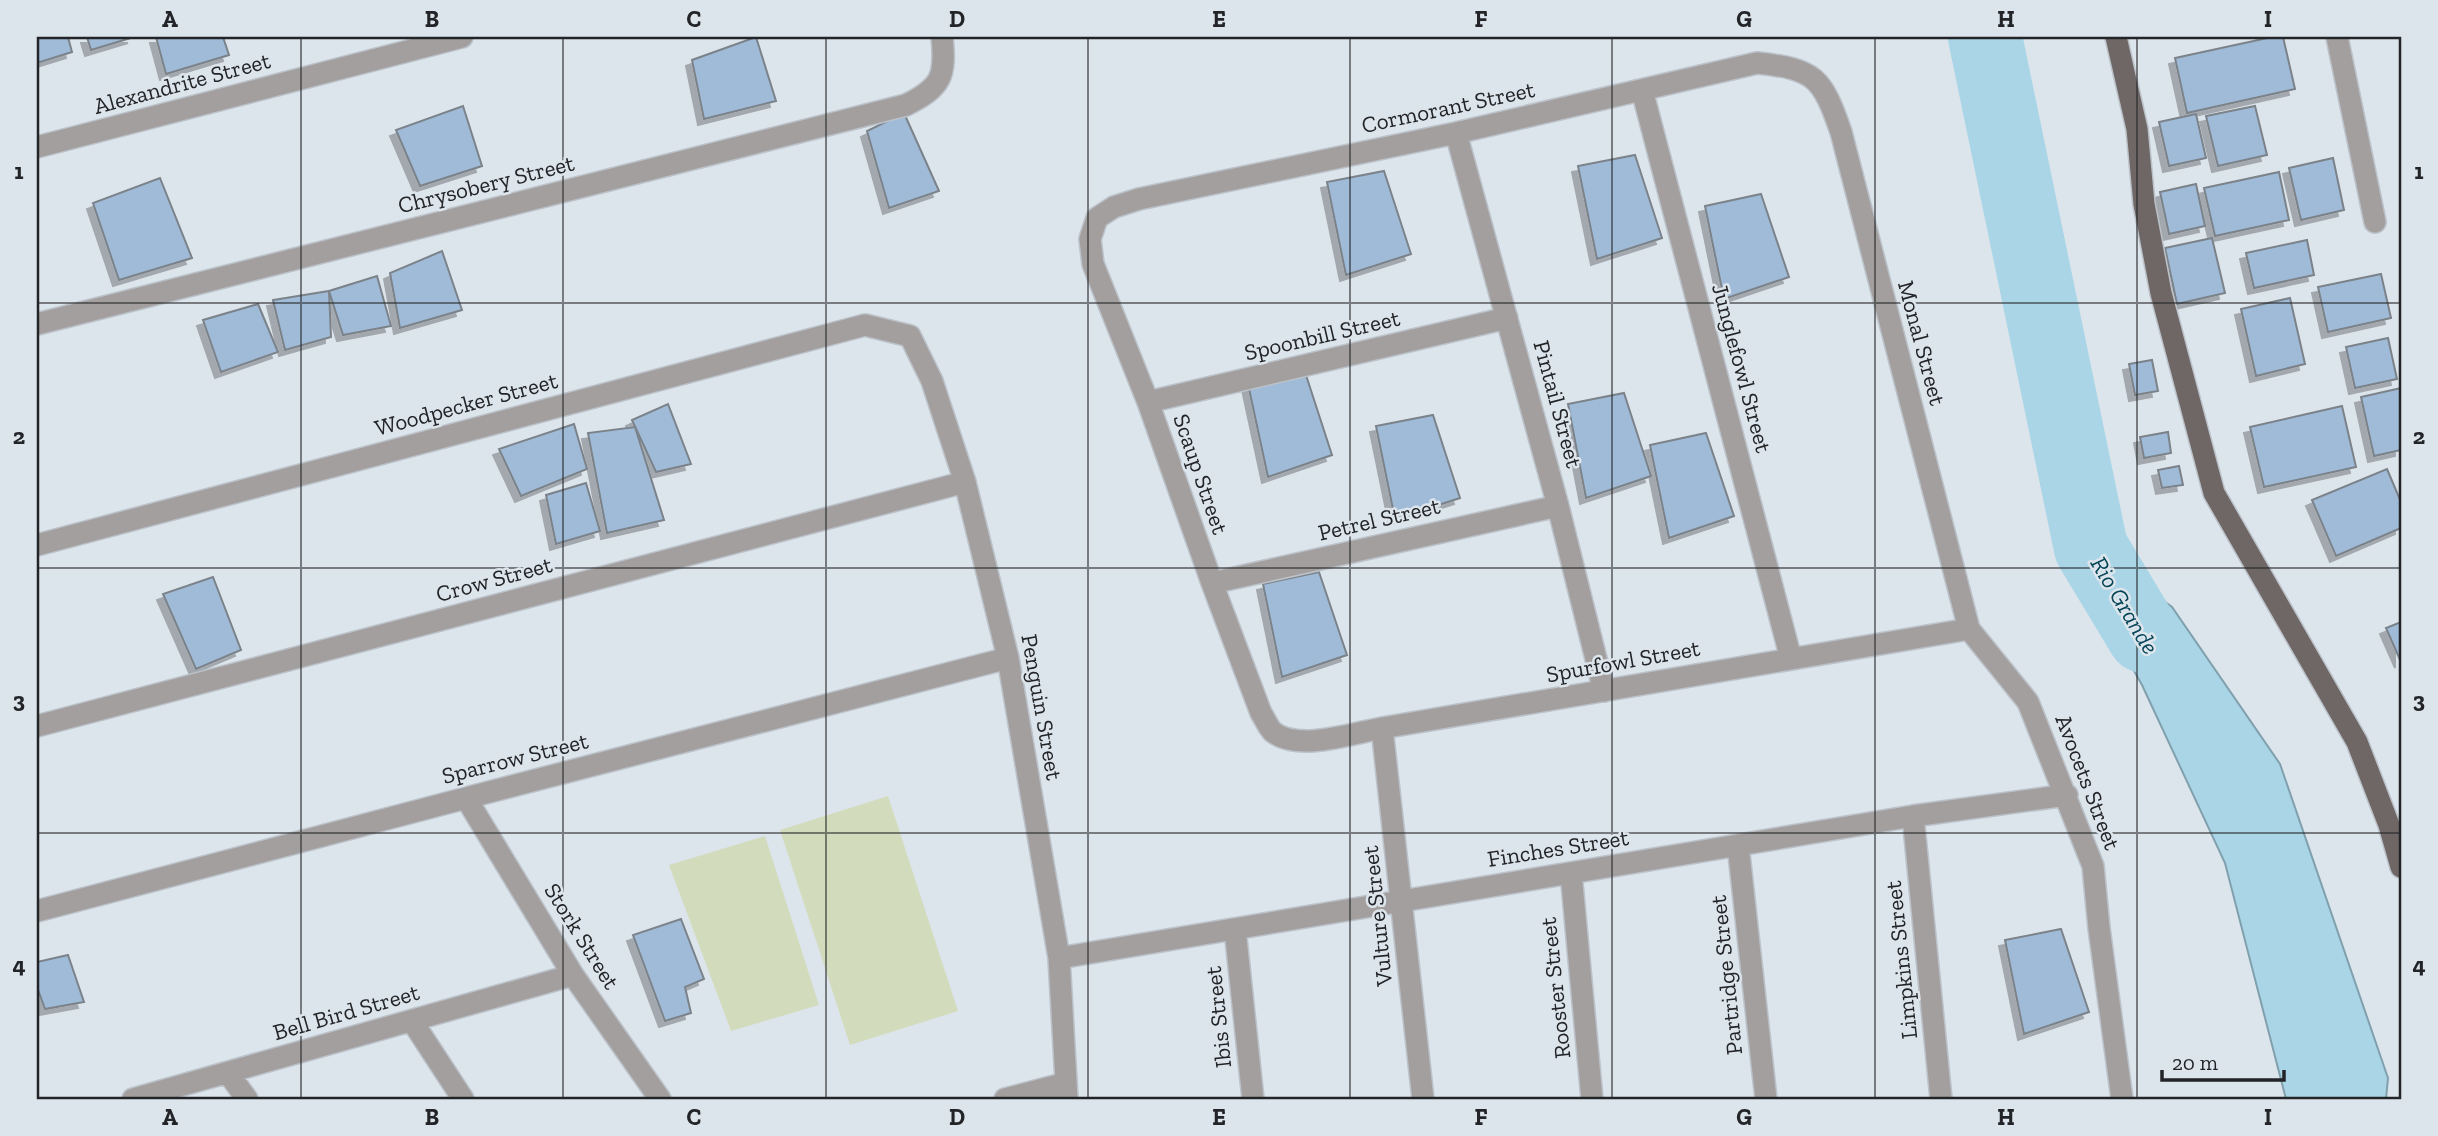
<svg xmlns="http://www.w3.org/2000/svg" width="2438" height="1136" font-family="'Zilla Slab',serif">
<defs>
<filter id="shadow"><feDropShadow dx="-6" dy="6" stdDeviation="0" flood-color="#0004"/></filter>
</defs>
<rect width="100%" height="100%" fill="#dde5ec"/>
<!-- green -->
<path fill="#d3dbbd" d="M888,796L958,1011L850,1045L780,830Z
M765,836L819,1005L731,1031L669,865Z"/>
<!-- water -->
<path fill="#a9d5e6" stroke="#80a0ad" stroke-width="2" d="M2091,548L2172,607L2280,764L2388,1078L2386,1099H2286L2225,863L2142,685L2107,623Z"/>
<g fill="none" stroke-linecap="round" stroke-linejoin="round">
<!-- river -->
<path stroke="#a9d5e6" stroke-width="74" d="M1985,37L2091,548L2144,636"/>
</g>
<!-- building -->
<path fill="#9fbbd8" stroke="#7b8289" stroke-width="2" filter="url(#shadow)" d="M37,37H68L72,52L37,63Z
M87,37H134L91,50Z
M156,37H223L229,55L166,74Z
M756,37L776,101L704,119L692,60Z
M2272,37H2283L2295,89L2187,113L2175,58Z
M463,106L482,166L420,186L396,130Z
M2255,106L2267,155L2218,166L2206,116Z
M904,113L939,191L889,208L867,131Z
M2196,114L2206,158L2169,166L2159,122Z
M1635,155L1662,238L1597,259L1578,166Z
M2333,158L2344,210L2301,220L2289,168Z
M1384,171L1411,254L1346,275L1327,182Z
M2279,172L2289,220L2215,236L2204,188Z
M160,178L192,258L119,280L93,203Z
M2196,184L2205,226L2169,234L2160,192Z
M1761,194L1789,277L1724,299L1705,206Z
M2212,238L2225,293L2177,304L2165,248Z
M2307,240L2314,275L2254,288L2246,253Z
M442,251L462,310L400,328L390,273Z
M2381,274L2391,318L2328,332L2318,287Z
M377,276L391,326L343,335L329,291Z
M329,291L331,337L285,350L273,300Z
M2290,298L2305,364L2256,376L2241,309Z
M258,304L278,352L221,372L203,320Z
M2388,338L2397,379L2355,388L2346,347Z
M2152,360L2158,391L2135,395L2129,364Z
M1305,372L1332,455L1268,477L1248,384Z
M2401,388V450L2374,456L2361,397Z
M1624,393L1651,476L1586,498L1568,404Z
M668,404L691,464L656,472L632,420Z
M2342,406L2356,467L2264,487L2250,427Z
M1433,415L1460,498L1395,519L1376,426Z
M574,424L587,469L521,496L499,449Z
M635,427L664,520L607,533L588,433Z
M2168,432L2171,453L2144,458L2140,437Z
M1706,433L1734,516L1669,538L1650,445Z
M2179,466L2183,485L2162,488L2158,470Z
M2387,469L2401,502V528L2336,556L2312,500Z
M586,483L600,531L556,544L546,495Z
M1319,572L1347,655L1282,677L1263,584Z
M213,577L241,650L196,669L163,594Z
M2401,622V662L2386,628Z
M681,919L704,979L685,987L691,1013L665,1021L633,935Z
M2061,929L2089,1012L2024,1034L2005,940Z
M68,955L84,1002L45,1009L37,987V962Z"/>
<g fill="none" stroke-linecap="round" stroke-linejoin="round">
<!-- minor casing -->
<g stroke="#bbc2c9" stroke-width="24">
<path id="minor" d="M2337,37L2375,222
M1642,90L1791,659
M1456,133L1558,506L1604,691
M37,147L462,37
M37,324L906,105C942,87 946,76 942,37
M1148,402L1507,318
M37,545L865,325L910,336L932,381L965,482L1008,658L1059,958L1067,1099
M1212,583L1558,506
M1969,629L1382,728C1353,733 1299,752 1273,732C1268,727 1265,719 1261,713L1212,583L1148,402L1093,264L1090,239L1097,218L1114,207L1139,199L1456,133L1757,63C1815,69 1822,77 1841,132L1969,629L2028,702L2093,866L2099,928L2122,1099
M37,726L965,482
M1382,728L1423,1099
M466,798L573,975L660,1099
M1913,816L1941,1099
M1738,845L1766,1099
M1571,873L1592,1099
M37,911L466,798L1008,658
M1235,929L1253,1099
M1059,958L1913,816L2067,795
M412,1021L463,1099
M228,1073L247,1099
M133,1099L573,975
M1005,1099L1066,1083"/>
</g>
<!-- major casing -->
<g stroke="#bbc2c9" stroke-width="24">
<path id="major" d="M2116,37L2137,129L2144,204L2161,293L2214,493L2357,742L2389,825L2401,867"/>
</g>
<!-- minor -->
<use href="#minor" stroke="#a49f9f" stroke-width="21"/>
<!-- major -->
<use href="#major" stroke="#6f6666" stroke-width="21"/>
</g>
<!-- grid -->
<path fill="none" stroke="#222427" stroke-width="2" stroke-opacity="0.55" d="M301,37V1099M563,37V1099M826,37V1099M1088,37V1099M1350,37V1099M1612,37V1099M1875,37V1099M2137,37V1099M37,303H2401M37,568H2401M37,833H2401"/>
<g text-anchor="middle" dominant-baseline="central" stroke-width="5" stroke-linejoin="round" paint-order="stroke">
<!-- street labels -->
<g font-size="23" fill="#222427" stroke="#dde5ec">
<text transform="translate(182 83) rotate(-15)">Alexandrite Street</text>
<text transform="translate(1448 107) rotate(-12)">Cormorant Street</text>
<text transform="translate(486 184) rotate(-14)">Chrysobery Street</text>
<text transform="translate(1322 335) rotate(-13)">Spoonbill Street</text>
<text transform="translate(1922 343) rotate(75)">Monal Street</text>
<text transform="translate(1742 368) rotate(75)">Junglefowl Street</text>
<text transform="translate(466 404) rotate(-15)">Woodpecker Street</text>
<text transform="translate(1558 404) rotate(75)">Pintail Street</text>
<text transform="translate(1201 474) rotate(71)">Scaup Street</text>
<text transform="translate(1379 519) rotate(-13)">Petrel Street</text>
<text transform="translate(494 579) rotate(-15)">Crow Street</text>
<text transform="translate(1623 661) rotate(-10)">Spurfowl Street</text>
<text transform="translate(1042 707) rotate(80)">Penguin Street</text>
<text transform="translate(515 758) rotate(-14)">Sparrow Street</text>
<text transform="translate(2088 782) rotate(69)">Avocets Street</text>
<text transform="translate(1558 848) rotate(-9)">Finches Street</text>
<text transform="translate(1377 916) rotate(-96)">Vulture Street</text>
<text transform="translate(582 936) rotate(58)">Stork Street</text>
<text transform="translate(1901 960) rotate(-96)">Limpkins Street</text>
<text transform="translate(1726 975) rotate(-96)">Partridge Street</text>
<text transform="translate(1555 988) rotate(-96)">Rooster Street</text>
<text transform="translate(346 1012) rotate(-16)">Bell Bird Street</text>
<text transform="translate(1218 1017) rotate(-96)">Ibis Street</text>
</g>
<!-- water labels -->
<g font-size="24" font-style="italic" fill="#054557" stroke="#dde5ec">
<text transform="translate(2125 605) rotate(59)">Rio Grande</text>
</g>
</g>
<!-- border -->
<rect width="2438" height="1136" fill="none" stroke="#dde5ec" stroke-width="77"/>
<!-- scale -->
<path d="M2162 1070v10h122v-10" fill="none" stroke="#222427" stroke-width="3.5"/>
<text x="2172" y="1070" font-size="21" fill="#222427" stroke="#dde5ec" stroke-width="5" paint-order="stroke">20 m</text>
<rect x="38" y="38" width="2362" height="1060" fill="none" stroke="#222427" stroke-width="2.5"/>
<g font-size="23" text-anchor="middle" font-weight="bold" fill="#222427">
<text x="170" y="27">A</text>
<text x="432" y="27">B</text>
<text x="694" y="27">C</text>
<text x="957" y="27">D</text>
<text x="1219" y="27">E</text>
<text x="1481" y="27">F</text>
<text x="1744" y="27">G</text>
<text x="2006" y="27">H</text>
<text x="2268" y="27">I</text>
<text x="19" y="179">1</text>
<text x="2419" y="179">1</text>
<text x="19" y="444">2</text>
<text x="2419" y="444">2</text>
<text x="19" y="708">3</text>
<text x="2419" y="708">3</text>
<text x="19" y="973">4</text>
<text x="2419" y="973">4</text>
<text x="170" y="1125">A</text>
<text x="432" y="1125">B</text>
<text x="694" y="1125">C</text>
<text x="957" y="1125">D</text>
<text x="1219" y="1125">E</text>
<text x="1481" y="1125">F</text>
<text x="1744" y="1125">G</text>
<text x="2006" y="1125">H</text>
<text x="2268" y="1125">I</text>
</g>
</svg>
